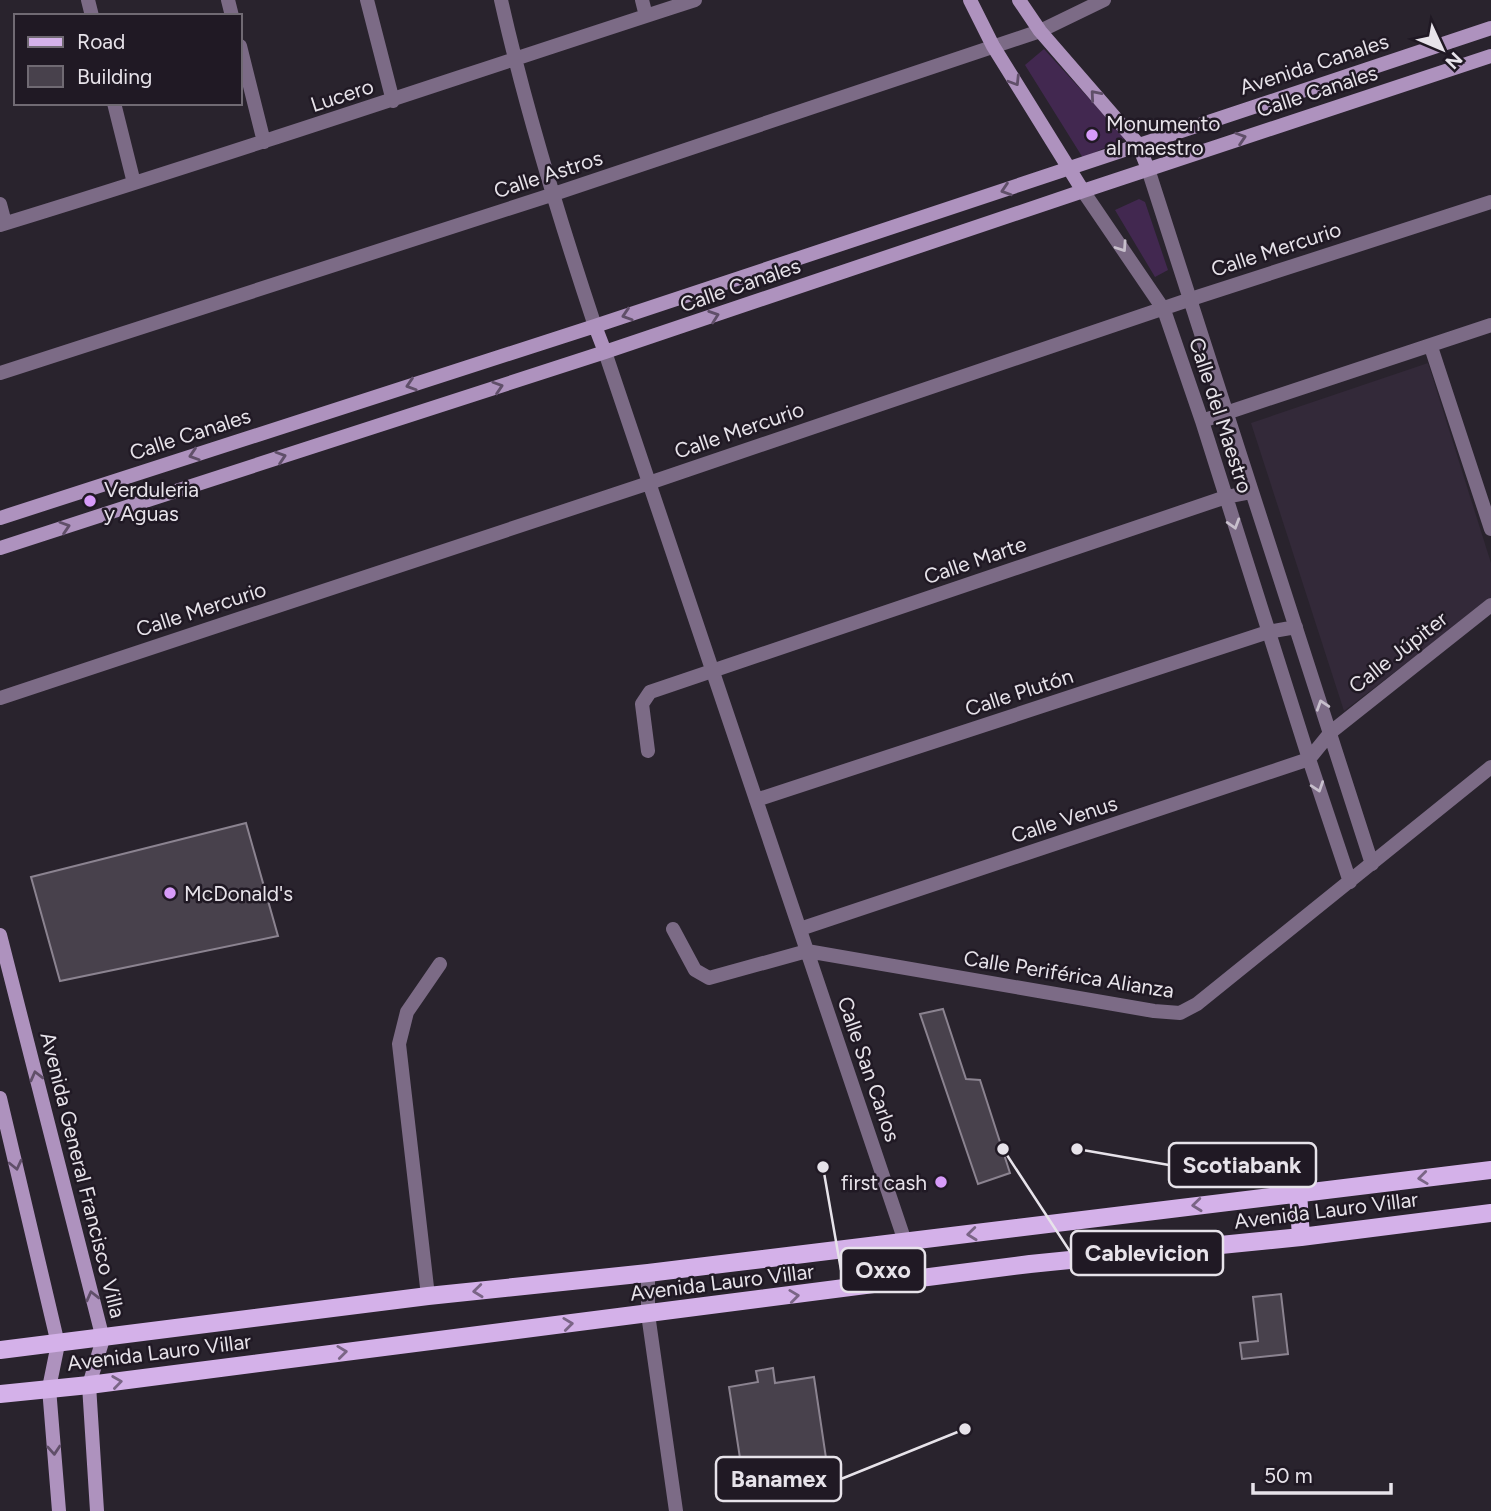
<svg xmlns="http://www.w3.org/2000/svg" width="1491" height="1511" font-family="Figtree,sans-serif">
<rect width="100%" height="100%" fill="#29232d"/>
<!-- built -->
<path fill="#332939" d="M1428,363L1491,563V598L1344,711L1251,423Z"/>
<!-- green -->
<path fill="#422850" d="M1044,49L1125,138L1083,158L1025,65Z
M1139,199L1145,202L1168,270L1155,277L1115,210Z"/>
<!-- building -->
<path fill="#48414c" stroke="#8b8390" stroke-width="2" d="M246,823L278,936L60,981L31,877Z
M943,1009L966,1079L980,1080L1010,1173L978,1184L920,1014Z
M1281,1294L1288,1354L1242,1359L1240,1343L1258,1341L1253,1297Z
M773,1368L775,1383L814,1377L826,1458L742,1471L729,1387L758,1382L756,1371Z"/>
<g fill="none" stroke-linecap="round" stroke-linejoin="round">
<!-- street -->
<path stroke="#7c6b86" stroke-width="14" d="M88,0L92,16
M228,0L232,16
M367,0L393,101
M501,0C526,111 559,218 595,326
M642,0L646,16
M240,46L264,142
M114,103L134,183
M1148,169L1372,864
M1083,191L1164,310L1202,421L1309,759L1350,882
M0,204L5,223
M0,225C233,154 463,75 695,0
M1431,347L1491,529
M605,352L918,1280
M0,373L551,195L1040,31L1104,0
M1202,421L1491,325
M0,698L649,483L1188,300L1491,202
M648,751L642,704L650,692L1226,497L1252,492
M756,800L1268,632L1296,627
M673,929L695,970L709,978L807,951L1154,1011L1180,1013L1197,1004L1491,767
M800,929L1309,759L1331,732L1491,605
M648,1273V1314L676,1511
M428,1296L399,1044L407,1012L440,964"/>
<!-- secondary -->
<path stroke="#ae92be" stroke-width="14" d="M970,0L993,46L1083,191
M1019,0L1040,31L1138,144L1148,169
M595,326L605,352
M0,518L595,326L1491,28
M0,548L605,352L1083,191L1491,56
M0,935L103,1339L89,1385L97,1511
M0,1098L58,1344L49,1388L59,1511"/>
<!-- primary -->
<path stroke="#d4b1e9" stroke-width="18" d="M1298,1192L1301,1237
M0,1350L428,1296L648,1273L1491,1170
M0,1394L89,1385L1030,1264L1301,1237L1491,1213"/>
</g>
<!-- one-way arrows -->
<defs><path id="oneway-chevron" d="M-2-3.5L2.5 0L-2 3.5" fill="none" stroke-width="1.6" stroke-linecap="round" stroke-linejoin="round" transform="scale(1.75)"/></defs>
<g stroke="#604f69">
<use href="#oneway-chevron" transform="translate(1015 81) rotate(58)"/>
<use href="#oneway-chevron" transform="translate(1095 95) rotate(-131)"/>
<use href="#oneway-chevron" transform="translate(1241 138) rotate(-18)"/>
<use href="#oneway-chevron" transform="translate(1006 190) rotate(162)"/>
<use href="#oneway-chevron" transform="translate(627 315) rotate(162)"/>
<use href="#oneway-chevron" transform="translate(714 316) rotate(-19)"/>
<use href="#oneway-chevron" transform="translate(411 385) rotate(162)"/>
<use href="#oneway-chevron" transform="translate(498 387) rotate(-18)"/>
<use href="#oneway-chevron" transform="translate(194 455) rotate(162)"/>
<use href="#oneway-chevron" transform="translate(281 457) rotate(-18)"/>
<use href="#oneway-chevron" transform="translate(65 527) rotate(-18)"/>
<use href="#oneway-chevron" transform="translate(36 1076) rotate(-104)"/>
<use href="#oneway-chevron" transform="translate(16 1165) rotate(77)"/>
<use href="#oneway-chevron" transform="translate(92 1296) rotate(-104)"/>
<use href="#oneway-chevron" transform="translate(54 1450) rotate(86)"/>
</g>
<g stroke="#c7bfcc">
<use href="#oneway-chevron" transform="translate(1122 247) rotate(56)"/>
<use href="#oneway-chevron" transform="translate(1234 524) rotate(73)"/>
<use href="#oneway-chevron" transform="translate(1322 705) rotate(-108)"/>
<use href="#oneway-chevron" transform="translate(1318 787) rotate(71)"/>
</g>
<g stroke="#7a6586">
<use href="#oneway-chevron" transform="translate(1423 1178) rotate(173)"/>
<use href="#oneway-chevron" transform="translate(1197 1205) rotate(174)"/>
<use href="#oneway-chevron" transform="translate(972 1234) rotate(174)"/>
<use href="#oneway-chevron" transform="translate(478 1291) rotate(174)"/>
<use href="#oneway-chevron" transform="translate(794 1296) rotate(-7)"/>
<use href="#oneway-chevron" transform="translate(568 1324) rotate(-7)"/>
<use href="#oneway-chevron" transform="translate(342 1352) rotate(-7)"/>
<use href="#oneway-chevron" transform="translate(117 1382) rotate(-8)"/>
</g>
<!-- markers -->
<g fill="#d79bf9" stroke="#201924" stroke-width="2.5">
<circle cx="1092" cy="135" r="7"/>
<circle cx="90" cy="501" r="7"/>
<circle cx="170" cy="893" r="7"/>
<circle cx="941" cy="1182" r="7"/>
</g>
<g text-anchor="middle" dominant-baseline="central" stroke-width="5" stroke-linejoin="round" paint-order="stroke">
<!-- street labels -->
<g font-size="21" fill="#e7e3ea" stroke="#201924">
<text transform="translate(1314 64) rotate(-18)">Avenida Canales</text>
<text transform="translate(1317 91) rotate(-18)">Calle Canales</text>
<text transform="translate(342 95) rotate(-18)">Lucero</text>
<text transform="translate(548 174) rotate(-18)">Calle Astros</text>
<text transform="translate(1276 249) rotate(-18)">Calle Mercurio</text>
<text transform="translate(740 285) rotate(-19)">Calle Canales</text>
<text transform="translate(1221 415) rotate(72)">Calle del Maestro</text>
<text transform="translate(739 430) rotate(-19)">Calle Mercurio</text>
<text transform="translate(190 434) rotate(-18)">Calle Canales</text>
<text transform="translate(975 560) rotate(-19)">Calle Marte</text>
<text transform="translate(201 609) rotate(-18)">Calle Mercurio</text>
<text transform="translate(1398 652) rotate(-38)">Calle Júpiter</text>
<text transform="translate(1019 692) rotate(-18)">Calle Plutón</text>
<text transform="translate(1064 819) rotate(-18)">Calle Venus</text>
<text transform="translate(1069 974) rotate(9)">Calle Periférica Alianza</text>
<text transform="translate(869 1069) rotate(71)">Calle San Carlos</text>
<text transform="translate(83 1175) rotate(76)">Avenida General Francisco Villa</text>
<text transform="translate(1326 1210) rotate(-7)">Avenida Lauro Villar</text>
<text transform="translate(722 1282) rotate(-7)">Avenida Lauro Villar</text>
<text transform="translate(159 1352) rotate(-7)">Avenida Lauro Villar</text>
</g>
<!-- poi labels -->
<g font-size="21" fill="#e7e3ea" stroke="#201924" text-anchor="start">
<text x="1106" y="123">Monumento<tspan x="1106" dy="24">al maestro</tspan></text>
<text x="104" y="489">Verduleria<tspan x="104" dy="24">y Aguas</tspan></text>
<text x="184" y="893">McDonald's</text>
<text x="927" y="1182" text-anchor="end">first cash</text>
</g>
</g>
<!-- callouts -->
<path fill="none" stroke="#e7e3ea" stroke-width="2.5" d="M1077 1149L1169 1165M1003 1149L1071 1253M823 1167L841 1270M965 1429L841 1479"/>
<g fill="#e7e3ea" stroke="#201924" stroke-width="2.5">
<circle cx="1077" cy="1149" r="7"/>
<circle cx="1003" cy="1149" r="7"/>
<circle cx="823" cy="1167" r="7"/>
<circle cx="965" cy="1429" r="7"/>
</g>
<g fill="#201924" stroke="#e7e3ea" stroke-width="2.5">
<rect x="1169" y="1143" width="147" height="44" rx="7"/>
<rect x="1071" y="1231" width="152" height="44" rx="7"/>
<rect x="841" y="1248" width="84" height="44" rx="7"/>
<rect x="716" y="1457" width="125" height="44" rx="7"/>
</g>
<g font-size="23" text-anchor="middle" font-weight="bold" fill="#e7e3ea">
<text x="1242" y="1173">Scotiabank</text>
<text x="1147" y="1261">Cablevicion</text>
<text x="883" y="1278">Oxxo</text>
<text x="779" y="1487">Banamex</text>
</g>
<!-- legend -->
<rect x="14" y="14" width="228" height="91" fill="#201924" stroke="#706a73" stroke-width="2"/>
<rect x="28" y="37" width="35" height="10" fill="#d4b1e9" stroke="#706a73" stroke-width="2"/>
<text x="77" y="49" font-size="21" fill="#e7e3ea">Road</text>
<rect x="28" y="66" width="35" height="21" fill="#48414c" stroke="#706a73" stroke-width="2"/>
<text x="77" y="84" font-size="21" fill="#e7e3ea">Building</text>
<!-- north arrow -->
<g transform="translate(1442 49) rotate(134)" stroke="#201924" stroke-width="5" paint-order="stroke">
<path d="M0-5L12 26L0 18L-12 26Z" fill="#e7e3ea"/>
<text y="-10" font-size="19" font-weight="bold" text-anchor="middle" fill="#e7e3ea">N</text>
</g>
<!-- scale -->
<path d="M1253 1483v10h138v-10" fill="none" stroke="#e7e3ea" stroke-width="3.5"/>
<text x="1264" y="1483" font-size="21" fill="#e7e3ea" stroke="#201924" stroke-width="5" paint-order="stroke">50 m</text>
</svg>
